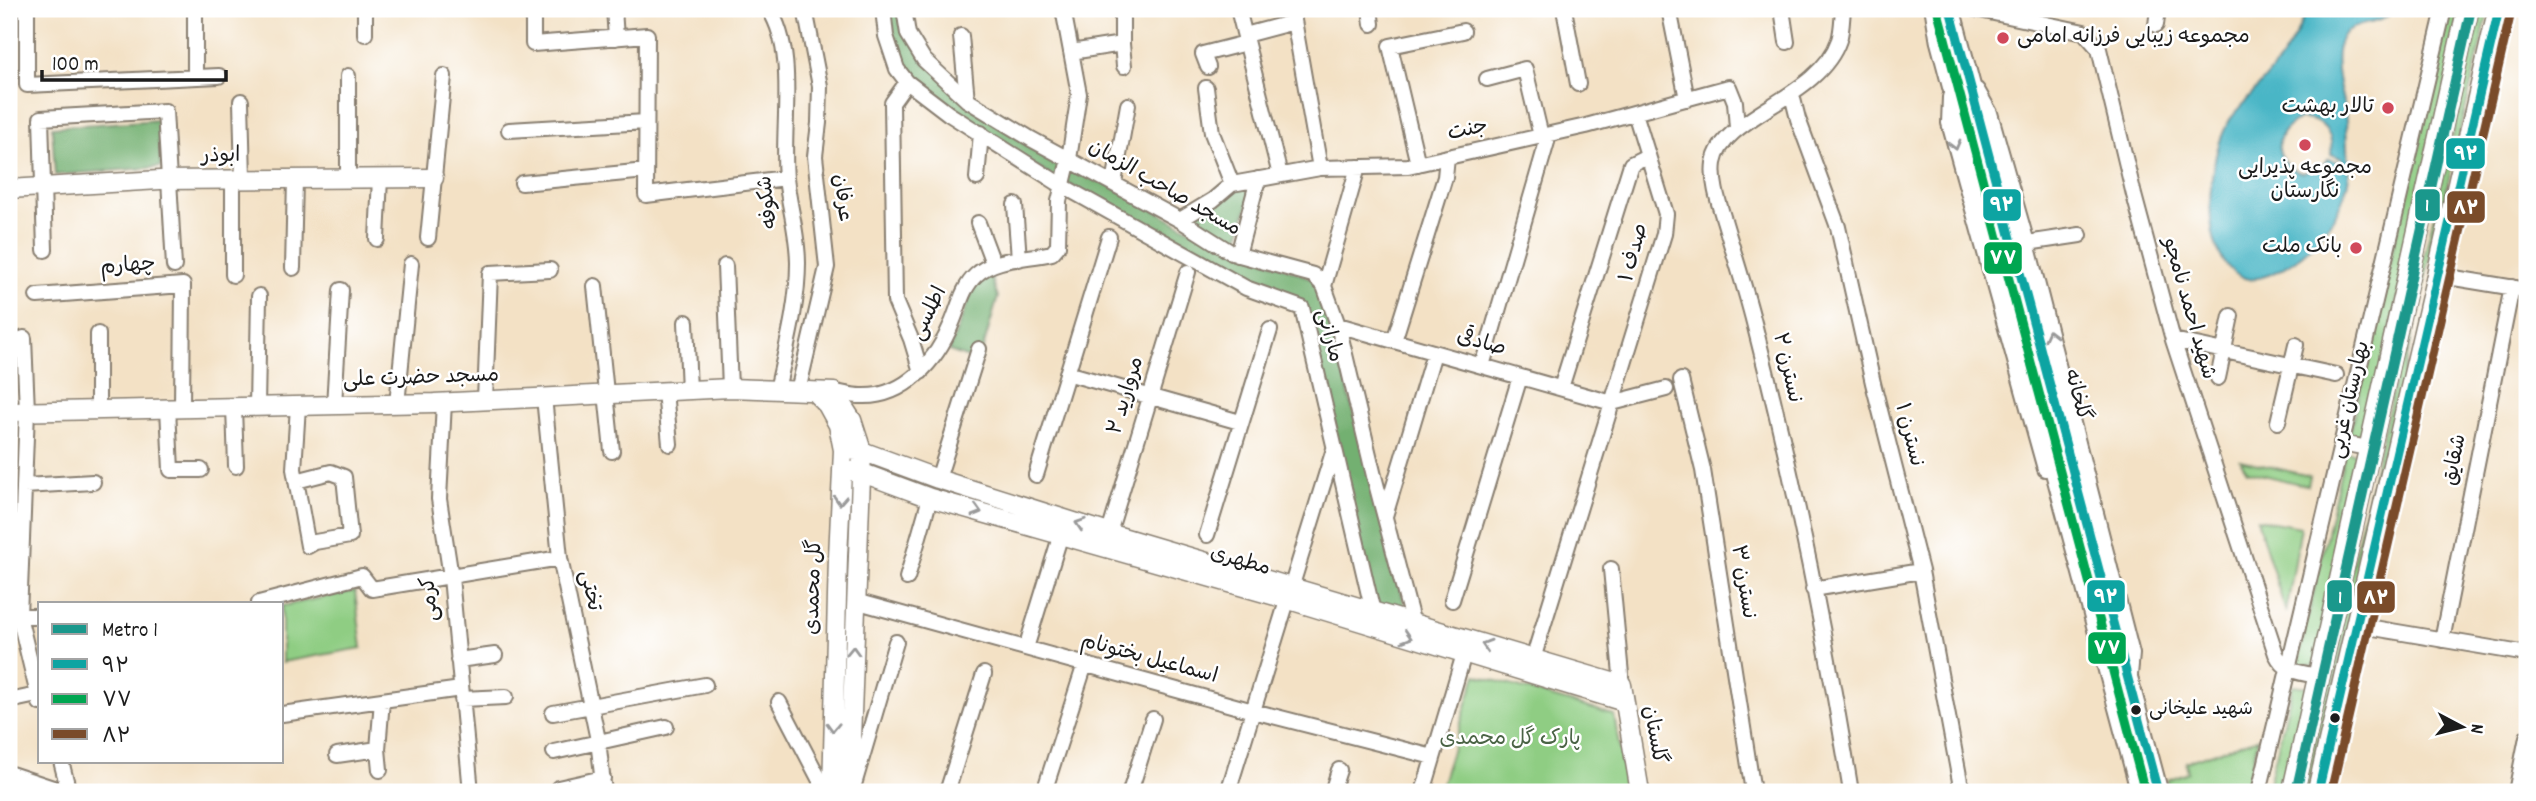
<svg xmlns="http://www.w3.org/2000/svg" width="2536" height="801" font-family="Dekko,'Playpen Sans Arabic',sans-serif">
<rect width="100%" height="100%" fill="#fff"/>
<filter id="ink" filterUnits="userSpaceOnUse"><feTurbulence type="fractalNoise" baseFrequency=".0143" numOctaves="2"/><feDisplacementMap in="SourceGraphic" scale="14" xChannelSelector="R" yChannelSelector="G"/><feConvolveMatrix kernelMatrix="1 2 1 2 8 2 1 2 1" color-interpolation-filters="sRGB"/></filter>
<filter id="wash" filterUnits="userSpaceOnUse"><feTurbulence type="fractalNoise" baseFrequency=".00686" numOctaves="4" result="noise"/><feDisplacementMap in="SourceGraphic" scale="28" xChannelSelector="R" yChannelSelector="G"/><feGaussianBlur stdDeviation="1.57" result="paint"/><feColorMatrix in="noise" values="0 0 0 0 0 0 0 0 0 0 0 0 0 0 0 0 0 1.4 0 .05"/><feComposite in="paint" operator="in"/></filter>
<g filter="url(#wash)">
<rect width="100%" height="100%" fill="#f3e1c5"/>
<!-- green -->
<path fill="#8fcd83" stroke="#567450" stroke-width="2" d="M2482,9H2489L2418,310L2311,792H2299Z
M2448,12L2462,15L2365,441L2349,437Z
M2345,452L2362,455L2316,666L2298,663Z
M2240,460L2310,476L2308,486L2247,471Z
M2257,519L2301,527L2286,613Z
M355,591L362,648L282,662V606Z
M1476,675L1614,715L1627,792H1439Z
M2293,685L2309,687L2286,792H2267Z
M2258,738L2246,792H2170L2167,780L2188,772L2186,762Z"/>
<!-- forest -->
<path fill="#73b071" stroke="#486646" stroke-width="2" d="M885,9H904L924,63L1066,160L1059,181L984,133L898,67Z
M158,120L161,167L55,175L52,127Z
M1070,163L1189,229L1311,278L1321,289L1408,617L1375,609L1306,312L1247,286L1065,182Z
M1254,182L1235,251L1185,220L1233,187Z
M990,273L998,297L979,362L949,351L974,286Z"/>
<!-- water -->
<path fill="#49b6c6" stroke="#326971" stroke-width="2" fill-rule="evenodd" d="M2306,9H2394C2381,30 2347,17 2339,43C2332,63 2341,91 2345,111C2347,124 2346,135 2347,148C2347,155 2350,161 2350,168C2346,214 2311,256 2271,274C2251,282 2238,281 2225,263C2201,231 2209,155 2229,121C2234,113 2241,108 2246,101C2271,73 2296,45 2306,9ZM2299,119C2322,118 2334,132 2331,154L2343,159L2342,163L2329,159L2319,168L2302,173C2286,169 2272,151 2282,134C2286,127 2292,124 2299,119Z"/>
</g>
<g filter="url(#ink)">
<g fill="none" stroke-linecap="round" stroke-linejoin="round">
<!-- minor casing -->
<g stroke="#887e70" stroke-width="18">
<path id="minor" d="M27,9V85L219,76
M365,9V34
M533,9V44L647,35L646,195L786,178
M614,9L616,38
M769,9C798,54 781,126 786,178C789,206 798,234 798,263C798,305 786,349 777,390
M883,9L886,36L897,69L907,82L949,114L1061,185L1246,288L1302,308L1373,612
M904,9L908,34L924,60L967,100L1031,139L1180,220L1232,253L1313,275L1324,286L1338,325L1374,476L1413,624
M1122,9V44L1124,66
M1238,9L1280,175
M1292,9L1320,168
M1370,9L1372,24
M1564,9L1578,84
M1669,9L1687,99
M1782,9L1787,42
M1843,9C1842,19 1842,31 1839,40C1819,99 1722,115 1714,163C1711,184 1721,209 1727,230C1737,264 1748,297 1756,331C1795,483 1826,638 1851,792
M1975,9L2084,32L2099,49L2134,195L2173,340L2276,654C2285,673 2301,673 2320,676
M2156,25L2158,9
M1245,35L1294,22
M961,36L967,100
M1071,52L1122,44
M1208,67L1203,54L1246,43
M195,76V9
M348,76V178
M1487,79L1525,69L1541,136
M907,82L892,103L895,301L911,339L921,372
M1206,88L1212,133L1232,184
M1977,90L1990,113L2027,243L2132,654L2130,675
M1792,95L1798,119L1838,227L1873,383L1921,571L1962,792
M1950,97L1949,123L2045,469
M241,101L243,179
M509,130L646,122
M1418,164L1390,46L1463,31
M977,178L981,133
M233,179V275
M522,183L646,171
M1114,183L1128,105
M1015,205L1019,259
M1180,220L1213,200L1232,184L1320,168L1408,166L1586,126L1729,87L1735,102L1737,128
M978,223L993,263
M428,238L444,76
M377,239L380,178
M2027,243L2080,235
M45,250L41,118L165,111L174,266
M1238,255L1258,179
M725,266L730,388
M293,268L295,179
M2436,275L2527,290
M595,286L612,451
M1324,286L1358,167
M37,296L183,285L182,408
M686,322L689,390
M1338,325L1612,403
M24,338L27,411L19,616L40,703
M2173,340L2336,375
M1394,341L1445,177L1447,157
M1482,366L1549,135
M1067,373L1240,422
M2218,378L2231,316
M1681,380L1703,470L1753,792
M1561,388L1631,164L1647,156
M665,391L670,444
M798,391L827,267L815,156L819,123L820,86L805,9
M834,392C843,393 852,396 861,396C905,398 937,360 952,323C959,307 962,288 976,275C995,257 1027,259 1052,253L1058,246L1059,201L1069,159L1079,94L1063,9
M544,397L560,558L598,740L604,792
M485,400L490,273L550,270
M444,402L439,499L451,577L471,792
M1612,403L1666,389
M397,404L411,264
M334,405L341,290
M234,407L236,466
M257,407L259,296
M168,408L171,470H201
M98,410V334
M2278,422L2296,345
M2341,443L2368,448
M1036,475L1109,237
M938,479L979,349
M296,481L331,472L344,477L350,536L315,542L308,546L294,469L298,406
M24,486L93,482
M1385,516L1434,353
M1109,533L1188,272
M1207,535L1270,330
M1611,569L1622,685
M907,578L930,498
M1813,589L1921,571
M1452,600L1520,377
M855,601L1253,711L1433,757
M259,603L362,576L372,589L560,558
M19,616H40
M2356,625L2527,654
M2442,640L2512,287
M1026,648L1061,534
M1533,659L1664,234L1666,214L1635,113
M458,660L495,655
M462,699L506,697
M9,701L37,695
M779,702L826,792
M553,713L705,685
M282,714L461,689
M554,752L666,727
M337,755L378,749
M61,761L69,792
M380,770L378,749L382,700
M558,788L603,778
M853,788L896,642
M947,792L984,674
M1044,792L1085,664
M1130,792L1153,719
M1228,792L1334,449
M1332,792L1339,770
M1423,792L1464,654
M2259,792L2444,9
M2516,792L2527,737"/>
</g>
<!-- tertiary casing -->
<g stroke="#887e70" stroke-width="21">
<path id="tertiary" d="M9,189L160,180L434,178
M814,392L827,405L838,425L843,450L838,557L832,792
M9,412L434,403L730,388L834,392L852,420L862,451L849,792
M843,450L862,451L938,479L1109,533L1622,685L1640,792
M842,470L860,472L930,498L1286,599L1624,702"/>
</g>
<!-- secondary casing -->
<g stroke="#887e70" stroke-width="23">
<path id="secondary" d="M1935,9L1940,40L2141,792
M1950,9L2158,792
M9,776L57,792"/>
</g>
<!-- primary casing -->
<g stroke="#887e70" stroke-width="24">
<path id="primary" d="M2293,792L2468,9
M2318,792L2499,9"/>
</g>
<!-- minor -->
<use href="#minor" stroke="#fff" stroke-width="14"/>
<!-- tertiary -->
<use href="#tertiary" stroke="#fff" stroke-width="18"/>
<!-- secondary -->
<use href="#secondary" stroke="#fff" stroke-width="19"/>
<!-- primary -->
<use href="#primary" stroke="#fff" stroke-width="21"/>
<!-- bus-1 casing -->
<g stroke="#fff" stroke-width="14">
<path id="bus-1" d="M1950,9L2158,792
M2318,792L2499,9"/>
</g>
<!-- bus-2 casing -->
<g stroke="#fff" stroke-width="14">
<path id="bus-2" d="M1938,12L2145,792"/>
</g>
<!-- bus-3 casing -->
<g stroke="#fff" stroke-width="14">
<path id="bus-3" d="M2331,792L2511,12"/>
</g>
<!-- bus-1 -->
<use href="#bus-1" stroke="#0da4a2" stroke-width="9"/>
<!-- bus-2 -->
<use href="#bus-2" stroke="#00a651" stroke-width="9"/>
<!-- bus-3 -->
<use href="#bus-3" stroke="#7a4b2a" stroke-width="9"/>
<!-- metro-1 casing -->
<g stroke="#fff" stroke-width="16">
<path id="metro-1" d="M2296,792L2471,9"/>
</g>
<!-- metro-1 -->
<use href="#metro-1" stroke="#1a988c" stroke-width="10"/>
</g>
<!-- one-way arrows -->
<defs><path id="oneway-chevron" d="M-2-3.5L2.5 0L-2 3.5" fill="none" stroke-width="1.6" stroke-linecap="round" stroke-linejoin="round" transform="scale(1.75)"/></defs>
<g stroke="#999">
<use href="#oneway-chevron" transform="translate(1955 145) rotate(75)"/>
<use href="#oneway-chevron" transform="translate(2050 335) rotate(-104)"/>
<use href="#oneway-chevron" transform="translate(840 500) rotate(93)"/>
<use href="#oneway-chevron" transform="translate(977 511) rotate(16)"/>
<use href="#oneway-chevron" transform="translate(1080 524) rotate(-162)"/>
<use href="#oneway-chevron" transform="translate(1407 637) rotate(17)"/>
<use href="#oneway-chevron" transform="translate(1486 645) rotate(-163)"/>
<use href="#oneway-chevron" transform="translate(853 651) rotate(-88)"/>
<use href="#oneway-chevron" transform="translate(833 727) rotate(92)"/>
</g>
</g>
<!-- markers -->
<g fill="#d1495b" stroke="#fff" stroke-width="2.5">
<circle cx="2003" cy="38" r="7"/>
<circle cx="2388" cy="108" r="7"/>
<circle cx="2305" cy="145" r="7"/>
<circle cx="2356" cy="248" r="7"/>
</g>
<g fill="#1c1c1c" stroke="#fff" stroke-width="2.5">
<circle cx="2136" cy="710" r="6"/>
<circle cx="2335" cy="718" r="6"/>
</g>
<g text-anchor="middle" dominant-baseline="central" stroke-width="5" stroke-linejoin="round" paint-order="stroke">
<!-- bus labels -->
<g font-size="19" fill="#1c1c1c" stroke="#fff" text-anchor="start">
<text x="2149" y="710">شهید علیخانی</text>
</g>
<!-- poi labels -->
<g font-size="21" fill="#1c1c1c" stroke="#fff" text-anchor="end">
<text x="2017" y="38" text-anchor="start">مجموعه زیبایی فرزانه امامی</text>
<text x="2374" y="108">تالار بهشت</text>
<text x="2305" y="169" text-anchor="middle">مجموعه پذیرایی<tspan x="2305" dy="24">نگارستان</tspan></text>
<text x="2342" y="248">بانک ملت</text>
</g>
<!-- street labels -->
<g font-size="21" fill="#1c1c1c" stroke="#fff">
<text transform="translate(1468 131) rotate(-12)">جنت</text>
<text transform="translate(221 157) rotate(-1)">ابوذر</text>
<text transform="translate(1164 189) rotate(30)">مسجد صاحب الزمان</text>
<text transform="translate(841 198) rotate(83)">عرفان</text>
<text transform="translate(769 202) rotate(-97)">شکوفه</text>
<text transform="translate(1635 253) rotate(-75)">صدف ۱</text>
<text transform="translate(128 267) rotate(-4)">چهارم</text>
<text transform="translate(2188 309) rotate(74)">شهید احمد نامجو</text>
<text transform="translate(930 314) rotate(-64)">اطلسی</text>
<text transform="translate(1328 336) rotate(75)">مارانی</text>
<text transform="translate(1481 344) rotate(16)">صادقی</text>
<text transform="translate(1786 368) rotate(77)">نسترن ۲</text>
<text transform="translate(421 379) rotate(-2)">مسجد حضرت علی</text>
<text transform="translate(2076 395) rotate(75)">گلخانه</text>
<text transform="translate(1127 396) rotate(-73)">مروارید ۲</text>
<text transform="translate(2351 400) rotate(-77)">بهارستان غربی</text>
<text transform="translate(1908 435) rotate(76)">نسترن ۱</text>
<text transform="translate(2456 460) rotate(-79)">شقایق</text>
<text transform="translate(1240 562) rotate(16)">مطهری</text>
<text transform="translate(1742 582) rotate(81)">نسترن ۳</text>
<text transform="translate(815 587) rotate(-88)">گل محمدی</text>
<text transform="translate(589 591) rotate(78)">تختی</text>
<text transform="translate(431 599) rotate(-94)">کرمی</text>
<text transform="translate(1149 660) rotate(15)">اسماعیل بختونام</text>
<text transform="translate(1653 735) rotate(80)">گلستان</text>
</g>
<!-- park labels -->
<g font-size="21" fill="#4a6345" stroke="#fff">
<text x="1510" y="740">پارک گل محمدی</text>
</g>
</g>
<g stroke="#fff" stroke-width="2.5">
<rect x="2445" y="137" width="41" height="33" rx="7" fill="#0da4a2"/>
<rect x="1982" y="188" width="40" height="34" rx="7" fill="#0da4a2"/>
<rect x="2414" y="188" width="27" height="34" rx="7" fill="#1a988c"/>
<rect x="2446" y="190" width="40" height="34" rx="7" fill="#7a4b2a"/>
<rect x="1983" y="241" width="40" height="34" rx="7" fill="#00a651"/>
<rect x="2086" y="579" width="40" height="34" rx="7" fill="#0da4a2"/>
<rect x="2326" y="579" width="27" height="34" rx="7" fill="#1a988c"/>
<rect x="2356" y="580" width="40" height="34" rx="7" fill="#7a4b2a"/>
<rect x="2087" y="631" width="40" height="34" rx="7" fill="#00a651"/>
</g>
<g font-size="19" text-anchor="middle" font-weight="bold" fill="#fff">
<text x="2466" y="160">۹۲</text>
<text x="2002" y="211">۹۲</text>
<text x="2427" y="211">1</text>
<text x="2466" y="214">۸۲</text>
<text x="2003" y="264">۷۷</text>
<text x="2106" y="603">۹۲</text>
<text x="2340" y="603">1</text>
<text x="2376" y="604">۸۲</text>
<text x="2107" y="654">۷۷</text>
</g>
<!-- margin -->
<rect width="2536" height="801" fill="none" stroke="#fff" stroke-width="35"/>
<!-- legend -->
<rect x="38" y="602" width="245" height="161" fill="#ffffff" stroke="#a4a4a4" stroke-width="2"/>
<rect x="52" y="624" width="35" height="10" fill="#1a988c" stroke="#a4a4a4" stroke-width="2"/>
<text x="102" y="636" font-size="21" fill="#1c1c1c">Metro 1</text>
<rect x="52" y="659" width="35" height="10" fill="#0da4a2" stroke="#a4a4a4" stroke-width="2"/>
<text x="102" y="672" font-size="21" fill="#1c1c1c">۹۲</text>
<rect x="52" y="694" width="35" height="10" fill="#00a651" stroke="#a4a4a4" stroke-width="2"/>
<text x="102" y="706" font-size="21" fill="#1c1c1c">۷۷</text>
<rect x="52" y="729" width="35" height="10" fill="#7a4b2a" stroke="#a4a4a4" stroke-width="2"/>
<text x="102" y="742" font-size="21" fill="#1c1c1c">۸۲</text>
<!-- north arrow -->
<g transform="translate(2462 727) rotate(97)" stroke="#ffffff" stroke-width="5" paint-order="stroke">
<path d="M0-5L12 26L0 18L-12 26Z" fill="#1c1c1c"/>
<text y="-10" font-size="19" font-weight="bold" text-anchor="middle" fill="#1c1c1c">N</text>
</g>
<!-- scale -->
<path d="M42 70v10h184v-10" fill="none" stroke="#1c1c1c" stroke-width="3.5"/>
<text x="52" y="70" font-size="21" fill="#1c1c1c" stroke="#ffffff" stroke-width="5" paint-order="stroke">100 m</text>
</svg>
